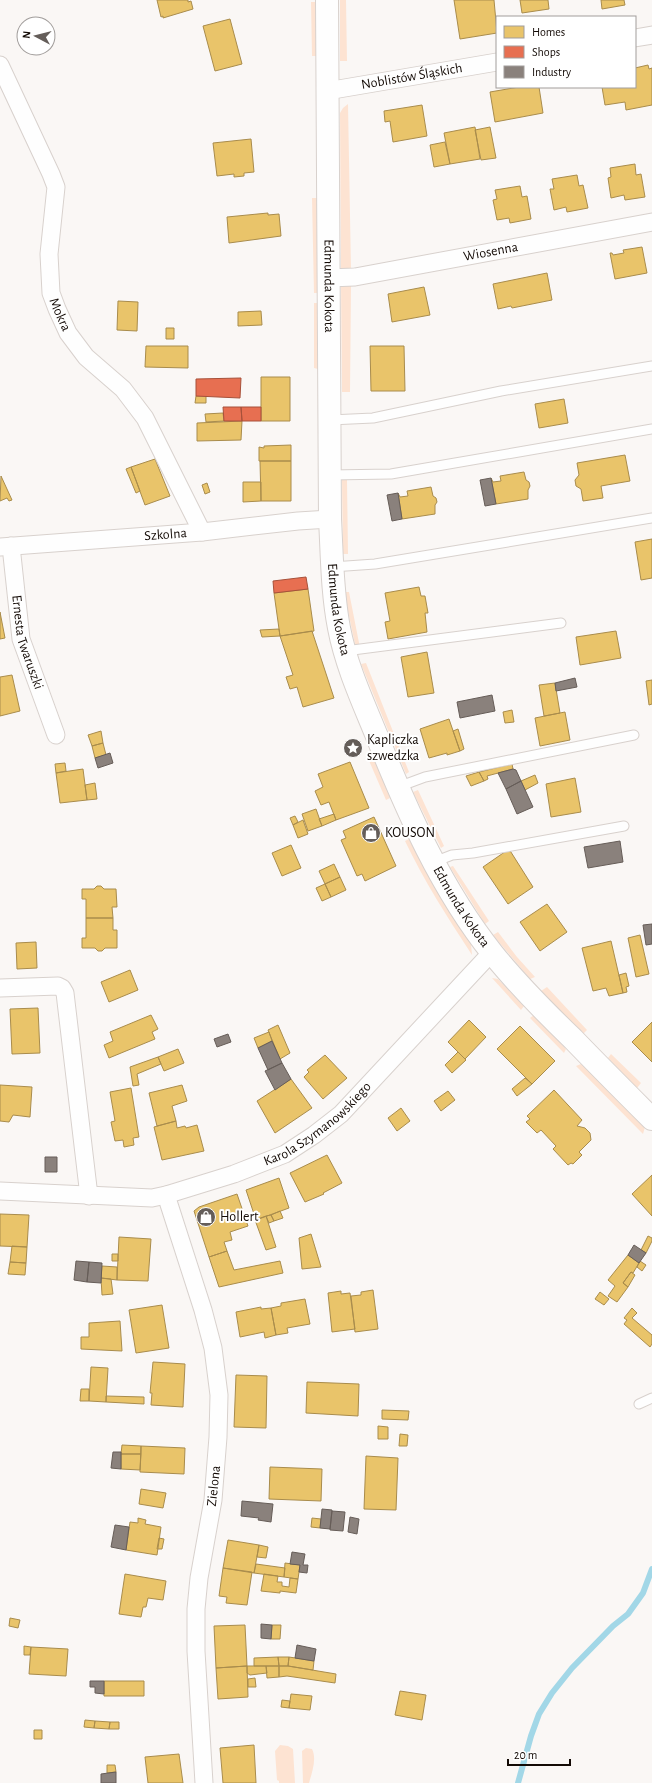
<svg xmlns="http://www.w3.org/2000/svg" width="652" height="1783" font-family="'Alegreya Sans',sans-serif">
<rect width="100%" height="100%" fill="#faf7f5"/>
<!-- green -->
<path fill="#fde3d2" d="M340,0H346L347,61H340Z
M311,2H316V56H312Z
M348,104L351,270L341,271L340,113L343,108Z
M312,198H318L317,293H314Z
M341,286H351L350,392H342Z
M314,303H317L318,369L314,368Z
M342,480H347L348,554H343Z
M345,592H349L360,648L356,649L348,611Z
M366,663L409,772L406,774L361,664Z
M372,754L390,798L386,800L367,756Z
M418,790L444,846L441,848L413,792Z
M409,839L439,895L469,940L471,944L472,955C448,918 424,881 405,841Z
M453,866L489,921L485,924L450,867Z
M498,932L517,957L535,977L530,979L493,935Z
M492,978L498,979L524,1006L521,1010Z
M547,987L587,1030L583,1034L541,991Z
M534,1015L566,1049L564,1053L530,1018Z
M611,1054L641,1083L637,1088L608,1058Z
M581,1064L645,1127L643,1134L576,1066Z
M280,1745L288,1746L293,1749L295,1783H279V1781L277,1780L275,1751Z
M306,1748L312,1749C317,1759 312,1772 309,1783H303L302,1751Z"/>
<!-- homes -->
<path fill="#e9c46a" stroke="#a98c4c" d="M157,0H188V2L191,1L193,9L163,18V16L161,17Z
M454,0H494L497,33L460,39Z
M520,0H548L549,9L522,13Z
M601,0H624L625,5L602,9Z
M230,19L242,64L215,71L203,26Z
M648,65L649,69L652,68V105L626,110L625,102L605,105L602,87H635V68Z
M519,87H539L543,113L495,122L490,92Z
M422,105L427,136L393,142L390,121L385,122L384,111Z
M475,127L480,159L450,164L444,133Z
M490,127L496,158L481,160L475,130Z
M251,139L254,172L244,173V176L234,177V174L217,176L213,143Z
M445,142L450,164L434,167L430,145Z
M635,164L636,175L641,174L645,197L625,200L624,195L611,198L608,178L611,177L610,168Z
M577,175L579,186L583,185L588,208L567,212L566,207L554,210L550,189H554L552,179Z
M520,186L522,197L527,196L531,219L510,223L509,218L497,220L493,200L497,199L495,190Z
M268,213V215L279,214L281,236L229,243L227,217Z
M642,247L647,273L615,279L610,253H612L613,255L624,253L623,250Z
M547,273L552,300L512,308L511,306L498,309L493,284Z
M424,287L430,315L392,322L388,294Z
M118,301L138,302L137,331L117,330Z
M261,311L262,325L238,326V312Z
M166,328H174V339H166Z
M146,346H188V368L145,367Z
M370,346H404L405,391H371Z
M261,377H290V421H261Z
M196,396H206V403H195Z
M564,399L568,423L539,428L535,404Z
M223,413L224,421L206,422L205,414Z
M242,421L241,440L197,441V423Z
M291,445V461H259V447L264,448V446Z
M625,455L630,481L601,486L603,498L583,501L581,489L576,486L575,480L579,475L577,463Z
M155,459L170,496L145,505L131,467Z
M260,461H291V501H261Z
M131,467L140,491L136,493L126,469Z
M524,472L526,480L529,482L530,486L528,490V499L496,504L491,478L493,482L501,481L500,476Z
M1,476L12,500L9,501L7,498L0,501Z
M243,482H261V501L243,502Z
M207,483L210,492L205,494L202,485Z
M431,487L433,496L436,498L437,502L435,505V514L402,519L398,493L400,497L408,496L407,491Z
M652,539V578L641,580L635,542Z
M419,587L421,596H425L428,613H425L427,632L388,639L385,622L390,621L385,593Z
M308,589L314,631L280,636L274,593Z
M0,612L5,638L0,639Z
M279,629L280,636L262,637L260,630Z
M312,631L334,698L303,707L297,687L290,689L286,677L293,675L280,636Z
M616,631L621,658L580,665L576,637Z
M427,652L434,693L408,697L401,657Z
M12,675L20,711L0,716V677Z
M652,680V704L649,705L646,681Z
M555,683L560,713L544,716L539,685Z
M512,710L514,722L505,723L503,712Z
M565,712L570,740L540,746L535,718Z
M449,719L460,751L447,755V753L429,758L420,729Z
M458,729L464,749L460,751L453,731Z
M101,731L103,743L92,746L88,735Z
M103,743L106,755L95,758L92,746Z
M350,762L369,808L336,820L329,802L321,805L315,791L323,787L318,774Z
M65,763L66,771L56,773L55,764Z
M512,764L513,769L487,776L488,779L484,781L479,772Z
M83,769L87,800L60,803L56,773Z
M479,772L484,781L471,786L466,776Z
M535,775L538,783L525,790L521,781Z
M575,778L581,812L551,817L546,784Z
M95,783L97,799L87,800L85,785Z
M316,809L322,826L308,831L302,814Z
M334,814L336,820L322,826L319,819Z
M295,816L298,822L293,825L290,818Z
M374,817L396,866L365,881L362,874L357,876L341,840L346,838L343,831Z
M303,820L308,834L298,838L293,825Z
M291,845L301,868L282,876L272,853Z
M509,849L533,887L508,904L483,867Z
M334,864L340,877L325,884L319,871Z
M340,877L346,890L331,897L325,884Z
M325,884L331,897L322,901L316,888Z
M97,886H101L104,889H116L117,907H112L113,918H86V899H82V889H94Z
M547,904L567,932L540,951L520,922Z
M86,918H113V930H117V948H105L102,951H98L95,948H82V938H86Z
M640,935L649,974L636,977L628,938Z
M611,941L623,993L609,996L606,988L593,991L582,948Z
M36,942L37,968L17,969L16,943Z
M130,970L138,990L109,1002L101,982Z
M626,973L629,986L626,987L627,992L623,993L619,975Z
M38,1008L40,1053L12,1054L10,1009Z
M151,1015L158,1029L152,1032L155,1039L109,1058L104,1045L113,1041L110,1032Z
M469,1020L486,1037L465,1059L448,1042Z
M652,1022V1062L632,1042Z
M278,1025L290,1053L280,1059L268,1030Z
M520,1026L555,1061L532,1084L497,1049Z
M269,1032L272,1041L258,1048L254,1038Z
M178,1049L184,1063L164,1071L158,1057Z
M458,1052L466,1060L452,1073L445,1065Z
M325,1055L347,1078L323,1099L304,1077L309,1072L307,1070Z
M158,1057L161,1064L137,1074L139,1085L133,1086L130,1067Z
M525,1078L532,1084L517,1096L512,1089Z
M291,1079L312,1108L275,1133L257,1101Z
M0,1085L32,1087L30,1117L13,1115L9,1122L0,1121Z
M182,1085L187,1101L172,1106L176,1121L157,1126L149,1093Z
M131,1088L139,1137L133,1138L134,1145L124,1147L123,1140L115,1141L111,1122L115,1121L110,1092Z
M554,1090L582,1120L577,1126L585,1128L590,1133L591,1140L579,1152L582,1155L573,1164L571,1163L568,1165L553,1149L556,1146L541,1130L537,1133L526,1122L530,1119L527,1116Z
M448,1091L455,1100L441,1111L434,1101Z
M401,1108L410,1121L397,1131L388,1118Z
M176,1121L177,1128L185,1126L186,1128L197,1125L204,1151L162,1160L154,1127Z
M327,1155L342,1183L323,1193L324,1194L305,1202L290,1173Z
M652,1175V1216L632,1194Z
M279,1178L289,1208L256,1220L246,1190Z
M237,1194L248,1226L230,1232L232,1240L224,1242L227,1251L209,1257L194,1211L199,1207Z
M280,1211L283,1218L274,1221L271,1215Z
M0,1214L29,1215L27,1247L0,1246Z
M271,1215L274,1221L269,1223L266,1216Z
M266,1216L276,1247L266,1250L255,1220Z
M311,1234L321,1267L302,1269L299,1238Z
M648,1236L652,1238V1241L646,1253L641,1250Z
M119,1237L151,1239L148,1281L117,1280Z
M12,1246L27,1247L26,1263L10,1262Z
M227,1251L234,1270L280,1261L283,1273L219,1287L209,1257Z
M112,1254H118V1261H112Z
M628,1255L639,1263L633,1273L631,1272L623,1283L628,1287L617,1302L608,1296L615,1286L608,1280Z
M640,1261L646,1265L642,1271L637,1267Z
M10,1262L26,1263L25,1275L8,1274Z
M102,1266L117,1267V1280L101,1278Z
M631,1272L635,1275L628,1287L623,1283Z
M101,1278L111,1279L113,1294L102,1295Z
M373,1290L378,1329L355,1332L351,1296L361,1295V1292Z
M341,1291V1294L350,1293L355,1329L332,1332L328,1293Z
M600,1292L609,1299L604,1305L595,1299Z
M305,1299L310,1324L287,1328L288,1333L276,1335L271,1308L281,1306V1303Z
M162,1305L169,1348L136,1353L129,1310Z
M261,1307V1309L271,1308L276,1335L265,1338L264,1332L240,1337L236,1312Z
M632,1308L637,1313L632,1318L652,1335V1344L650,1347L624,1324L627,1320L624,1318Z
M120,1321L122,1351L81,1349V1337H89V1323Z
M153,1362L185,1364L183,1407L151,1405L152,1393H150Z
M91,1367L108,1368L106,1402L89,1401Z
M236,1375L267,1376L266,1428L234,1427Z
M307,1382L359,1384L358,1416L306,1413Z
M81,1389H89V1401H80Z
M106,1396L144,1397V1404L106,1402Z
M382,1410L409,1411L408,1420L382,1419Z
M378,1426L388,1427V1439H378Z
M400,1434L408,1435L407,1446H399Z
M122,1445L141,1446V1454H121Z
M141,1446L185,1448L184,1474L140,1472Z
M121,1454H141L140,1470L121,1469Z
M366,1456L398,1458L396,1510L364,1509Z
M270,1467L322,1469L321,1501L269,1499Z
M141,1489L166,1493L163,1508L139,1504Z
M138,1518L146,1520L145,1524L161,1527L157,1555L126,1550L130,1522L138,1523Z
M312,1518L321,1519L320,1528L311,1527Z
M159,1538L164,1539L162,1549H157Z
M228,1540L259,1545L254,1573L223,1568Z
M259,1545L268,1547L266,1558L257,1557Z
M285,1563L300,1565L298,1579L284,1577Z
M256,1564L285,1568L284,1577L254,1573Z
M223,1568L252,1572L247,1605L226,1603L227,1597L219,1596Z
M125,1574L166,1581L163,1600L148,1598L146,1607H143L141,1617L119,1614Z
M264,1574L278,1576L277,1582H282V1586L289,1587L290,1578L298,1579L296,1593L280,1591V1593L261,1591Z
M10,1618L20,1620L18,1628L9,1626Z
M245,1625L247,1666L216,1668L214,1626Z
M272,1625H281L280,1639H271Z
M24,1646L31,1647L30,1655H24Z
M31,1647L68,1649L66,1676L29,1674Z
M278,1657H289L288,1666H279Z
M278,1657L279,1666H254V1658Z
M289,1657L314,1661L313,1670L288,1666Z
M247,1666L248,1697L218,1699L216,1668Z
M247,1666H266L267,1673L250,1675L247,1673Z
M266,1666H279V1677L267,1678Z
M279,1666H288L336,1674L335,1683L287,1676L279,1677Z
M255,1678L256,1687H248V1679Z
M104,1681H144V1696H104Z
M400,1691L426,1695L422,1720L395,1715Z
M291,1694L312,1696L310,1710L289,1708Z
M282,1700L290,1701L289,1708L281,1707Z
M85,1720L95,1721L94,1728L84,1727Z
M95,1721L110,1722L109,1729L94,1728Z
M110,1722H119V1729H109Z
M34,1730H42V1739H34Z
M254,1745L256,1783H223L220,1748Z
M179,1754L183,1783H148L145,1757Z
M107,1765H115L116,1772L107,1773Z"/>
<!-- shops -->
<path fill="#e76f51" stroke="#a7513a" d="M241,378L240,398L196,396V379Z
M223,407H241L242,421H224Z
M241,407H261V421H242Z
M306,577L308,589L274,593L273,581Z"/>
<!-- industry -->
<path fill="#8a817c" stroke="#665d58" d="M491,478L496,504L485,506L480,480Z
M398,493L402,519L392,521L387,495Z
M575,678L577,687L556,691L555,683Z
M492,695L495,711L460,718L457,702Z
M110,753L113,763L98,768L95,758Z
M513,769L516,770L521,781L506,789L498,773Z
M521,781L533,807L517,814L506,789Z
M620,841L623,862L588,868L584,847Z
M652,924V944L646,945L643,925Z
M228,1034L231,1042L217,1047L214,1039Z
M272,1041L282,1063L268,1070L258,1048Z
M282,1063L291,1079L275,1090L265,1071Z
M45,1157H57V1172H45Z
M634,1245L646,1253L639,1263L628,1255Z
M76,1261L89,1262L87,1282L74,1280Z
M89,1262L102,1263L101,1283L87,1282Z
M113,1452H121V1469L111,1468Z
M242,1501L273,1504L271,1522L258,1520L259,1518L241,1516Z
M322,1509L332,1510L330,1529L320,1528Z
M332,1511L345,1512L343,1531L330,1530Z
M350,1517L359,1519L357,1534L348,1532Z
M115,1525L129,1527L126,1550L111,1547Z
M292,1552L305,1554L303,1565H308L307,1573L299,1572L300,1565L290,1564Z
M261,1624L272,1625L271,1639L261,1638Z
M297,1645L316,1649L314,1661L295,1658Z
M90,1681H104V1694L95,1693V1687H90Z
M116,1772V1783H101V1774Z"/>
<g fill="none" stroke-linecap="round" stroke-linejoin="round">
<!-- stream -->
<path stroke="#a2d7e7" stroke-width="6" d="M518,1783L531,1736L539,1714L552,1693L572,1668L613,1626L628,1614L643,1593L652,1569"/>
<!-- lane casing -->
<g stroke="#d8d1cd" stroke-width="11">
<path id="lane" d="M330,420L373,418L501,391L652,366
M330,475L391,474L652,429
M332,567L375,564L652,518
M345,651L561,623
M398,787L425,777L634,735
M434,862L452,855L473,853L624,826
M639,1404L652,1398"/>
</g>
<!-- street casing -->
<g stroke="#d8d1cd" stroke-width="19">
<g id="street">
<path d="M635,38L652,35"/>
<path id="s1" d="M0,65L51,174L56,187L49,254L51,293L57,309L68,333L86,357L123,389L145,418L202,532"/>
<path id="s2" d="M327,91L497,62"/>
<path id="s3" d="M328,278L355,277L652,222"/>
<path id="s4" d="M11,546L21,639L56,735"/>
<path id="s5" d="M0,547L202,532L298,521L330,519"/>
<path d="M0,988L58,986L62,988L65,993L89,1196"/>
<path id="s6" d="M0,1191L152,1198L166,1195L234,1174L285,1154L314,1135L341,1114L492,952"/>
<path d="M166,1195L203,1310L213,1348L219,1395L218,1437L213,1500L199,1578L196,1609V1651L204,1783"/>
</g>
</g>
<!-- secondary casing -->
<g stroke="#d8d1cd" stroke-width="24">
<g id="secondary">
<path id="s7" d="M327,0L330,519C332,555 332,592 339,628C346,665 362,700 376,734C407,811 441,889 493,954C518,985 545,1012 573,1039C599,1066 626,1093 652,1119"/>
</g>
</g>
<!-- lane -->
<use href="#lane" stroke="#fefefe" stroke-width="9"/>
<!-- street -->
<use href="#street" stroke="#fefefe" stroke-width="17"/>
<!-- secondary -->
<use href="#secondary" stroke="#fefefe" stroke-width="22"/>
</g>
<!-- icons -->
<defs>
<g id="sight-disc" transform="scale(1)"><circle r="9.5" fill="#645d59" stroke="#fff"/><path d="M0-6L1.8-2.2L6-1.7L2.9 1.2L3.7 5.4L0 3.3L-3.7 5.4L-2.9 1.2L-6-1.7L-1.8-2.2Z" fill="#fff"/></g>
<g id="shop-disc" transform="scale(1)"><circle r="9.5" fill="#645d59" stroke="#fff"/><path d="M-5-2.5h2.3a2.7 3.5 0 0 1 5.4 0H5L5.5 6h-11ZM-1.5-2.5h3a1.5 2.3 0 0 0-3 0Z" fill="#fff"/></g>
</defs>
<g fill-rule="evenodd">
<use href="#sight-disc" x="353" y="748"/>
<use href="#shop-disc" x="371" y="833"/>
<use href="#shop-disc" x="206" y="1217"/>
</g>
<g text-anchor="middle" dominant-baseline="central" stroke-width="4" stroke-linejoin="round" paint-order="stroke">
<!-- street labels -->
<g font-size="14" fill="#130a05" stroke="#fff">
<text stroke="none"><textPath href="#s2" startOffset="86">Noblistów Śląskich</textPath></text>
<text stroke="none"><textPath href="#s3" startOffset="165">Wiosenna</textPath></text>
<text stroke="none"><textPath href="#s7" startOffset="286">Edmunda Kokota</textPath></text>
<text stroke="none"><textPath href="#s1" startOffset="264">Mokra</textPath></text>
<text stroke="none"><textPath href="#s5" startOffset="166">Szkolna</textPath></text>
<text stroke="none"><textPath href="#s7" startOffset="610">Edmunda Kokota</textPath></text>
<text stroke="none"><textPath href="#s4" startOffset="98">Ernesta Twaruszki</textPath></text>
<text stroke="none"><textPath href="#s7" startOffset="934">Edmunda Kokota</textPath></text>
<text stroke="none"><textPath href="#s6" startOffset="336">Karola Szymanowskiego</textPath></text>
<text transform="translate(214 1486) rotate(-84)">Zielona</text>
</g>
<!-- poi labels -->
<g font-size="14" fill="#130a05" stroke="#fff" text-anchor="start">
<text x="367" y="740">Kapliczka<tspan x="367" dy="16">szwedzka</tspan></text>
<text x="385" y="833">KOUSON</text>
<text x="220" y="1217">Hollert</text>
</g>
</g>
<!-- legend -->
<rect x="496" y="16" width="140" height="72" fill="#ffffff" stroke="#a19d9b"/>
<rect x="504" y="26" width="20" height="12" fill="#e9c46a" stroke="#a19d9b"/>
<text x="532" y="36" font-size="12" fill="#130a05">Homes</text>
<rect x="504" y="46" width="20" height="12" fill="#e76f51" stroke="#a19d9b"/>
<text x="532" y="56" font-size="12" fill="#130a05">Shops</text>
<rect x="504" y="66" width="20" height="12" fill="#8a817c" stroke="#a19d9b"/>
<text x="532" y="76" font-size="12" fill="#130a05">Industry</text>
<!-- north arrow -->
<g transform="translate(36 36) rotate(277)"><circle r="19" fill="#ffffff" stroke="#a19d9b"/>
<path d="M0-3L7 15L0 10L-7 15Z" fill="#645d59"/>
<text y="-6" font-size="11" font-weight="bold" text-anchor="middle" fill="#130a05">N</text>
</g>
<!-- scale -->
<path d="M508 1759v6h62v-6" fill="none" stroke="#130a05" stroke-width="2"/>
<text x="514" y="1759" font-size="12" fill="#130a05" stroke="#ffffff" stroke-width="3" paint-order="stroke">20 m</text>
</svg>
